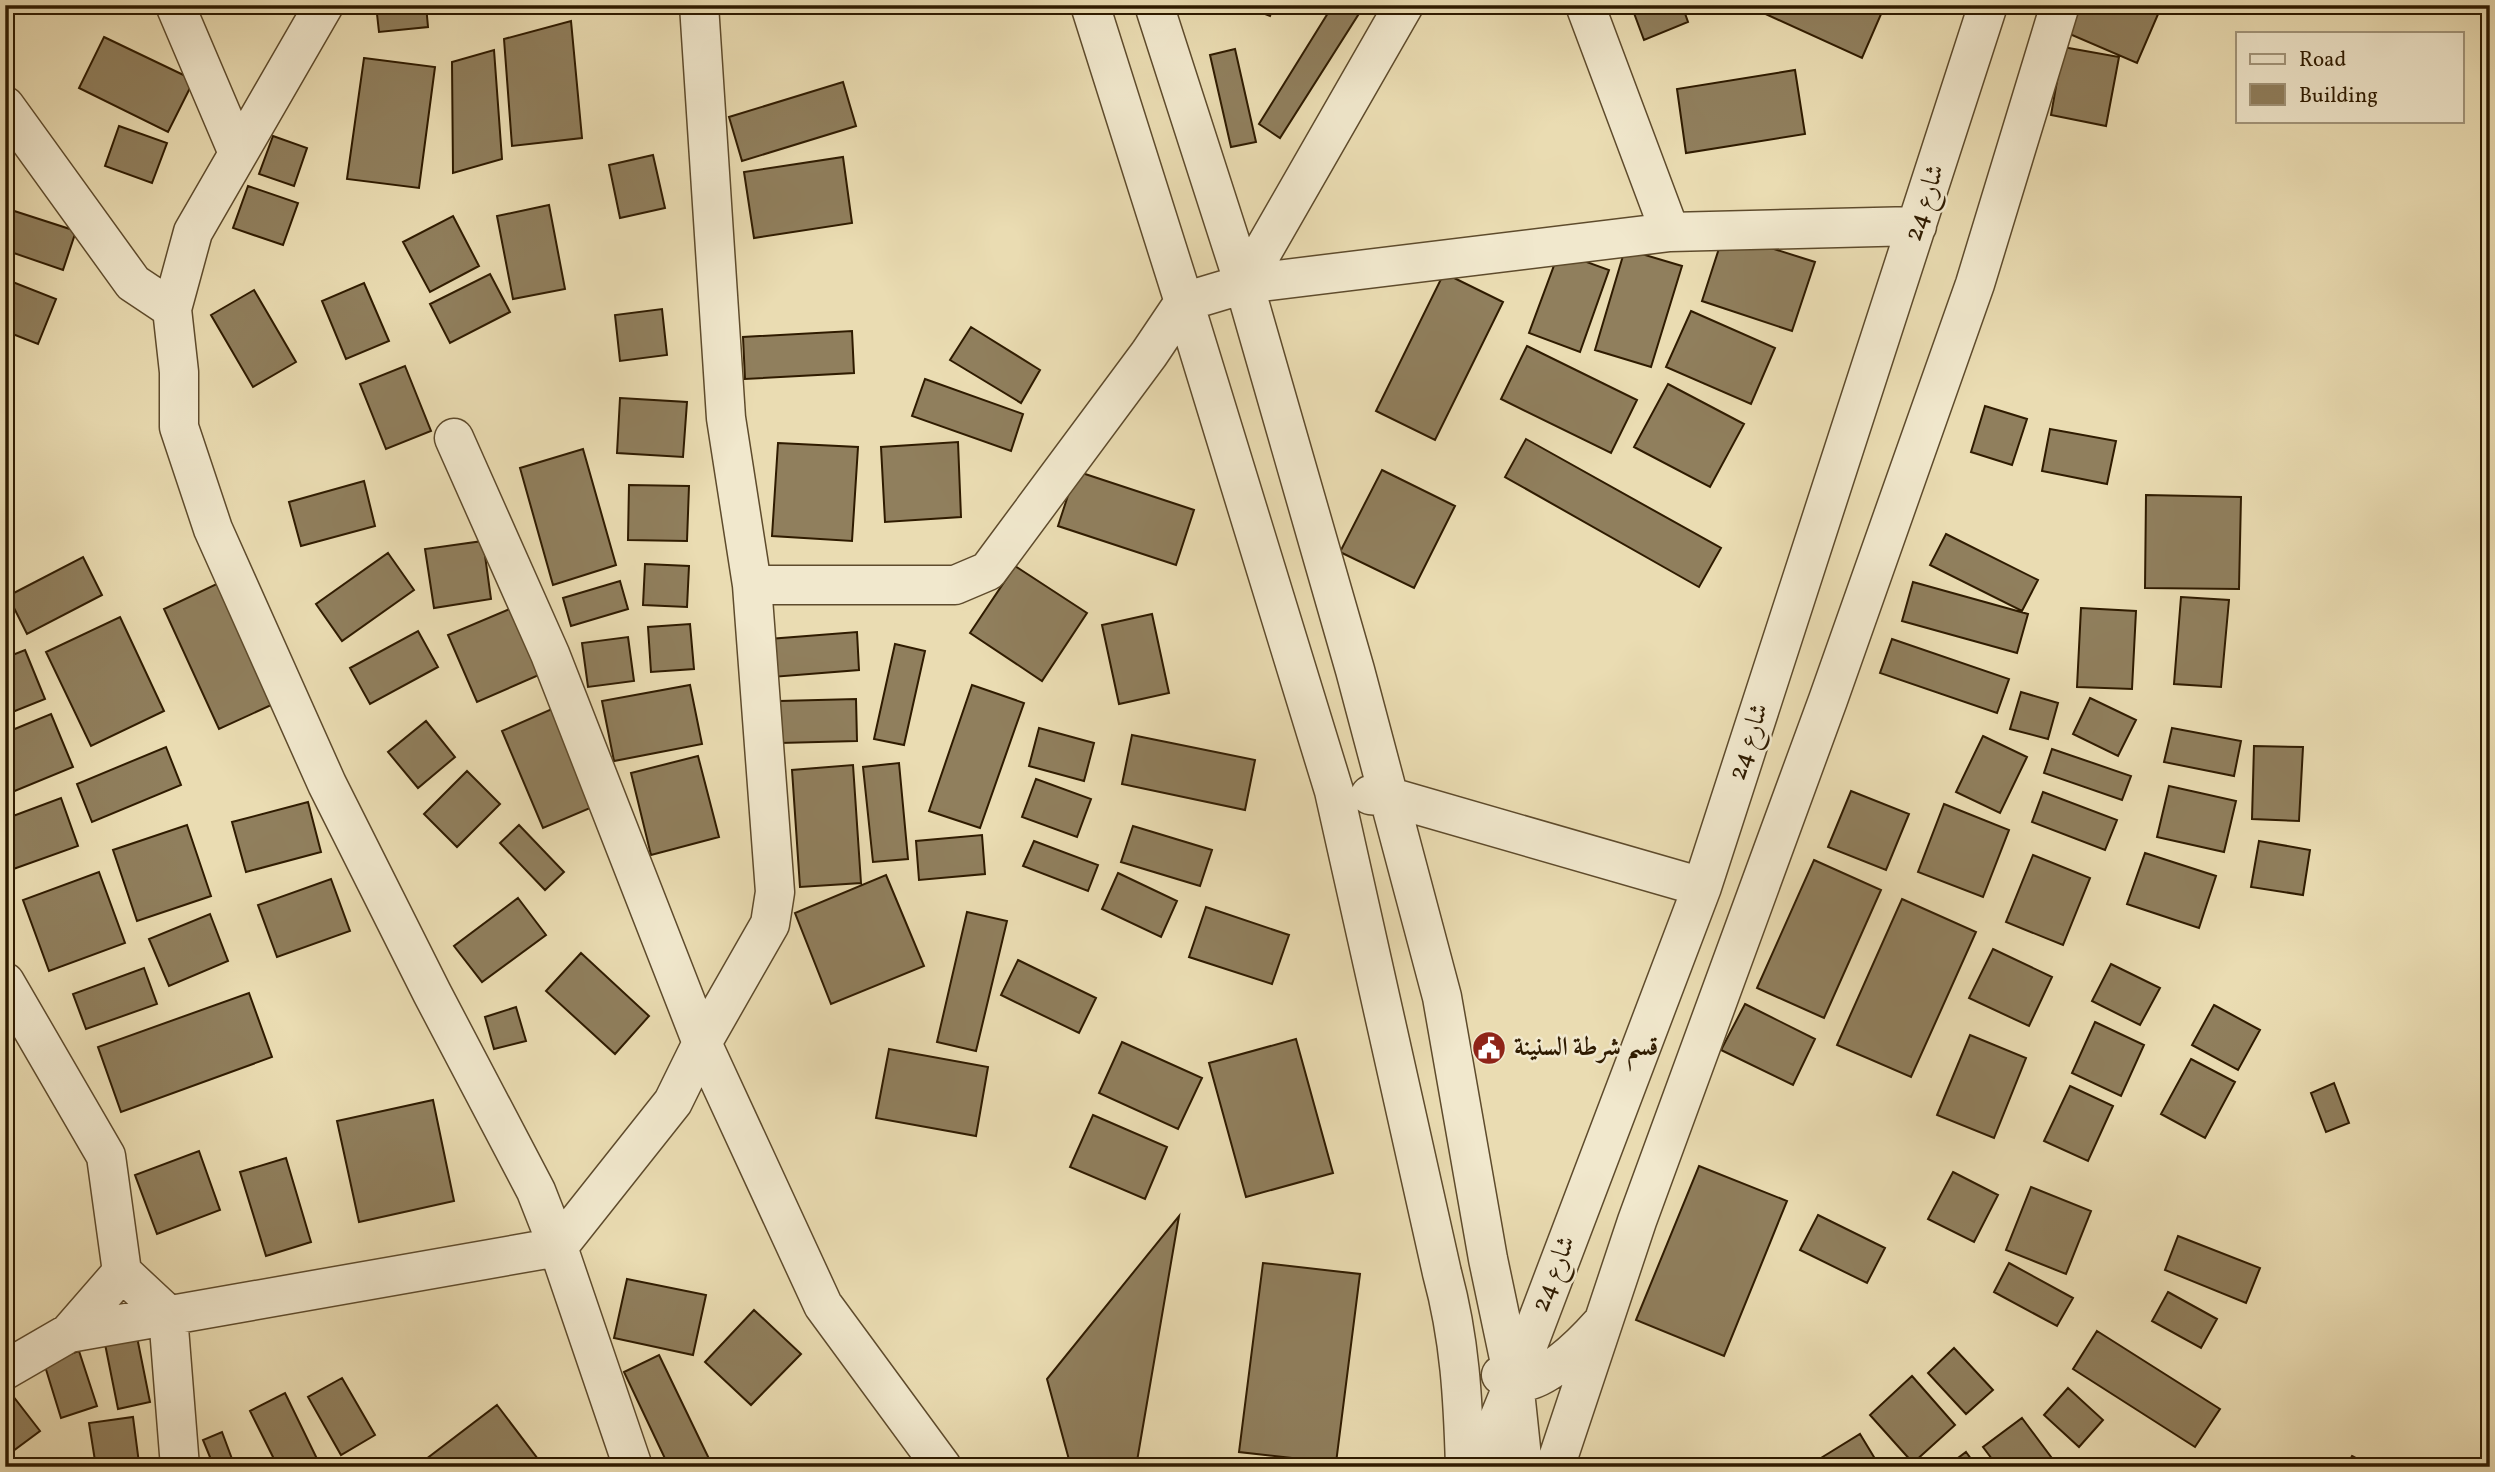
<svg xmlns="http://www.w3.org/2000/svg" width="2495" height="1472" font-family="Vollkorn,Amiri,serif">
<rect width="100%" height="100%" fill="#eadcb2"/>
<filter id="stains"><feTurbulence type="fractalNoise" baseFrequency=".00286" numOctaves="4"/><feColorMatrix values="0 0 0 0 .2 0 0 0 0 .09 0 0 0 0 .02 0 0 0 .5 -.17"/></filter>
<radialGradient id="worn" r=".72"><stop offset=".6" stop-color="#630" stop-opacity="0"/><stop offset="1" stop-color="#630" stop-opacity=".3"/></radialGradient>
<!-- building -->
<path fill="#907f5d" stroke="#2f1b00" stroke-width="2" d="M376,5H426L428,27L379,32Z
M1242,5H1274L1270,16Z
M1333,5H1349L1360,12L1280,138L1259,124Z
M1631,5H1682L1688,22L1644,40Z
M1746,5H1885L1862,58Z
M2069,5H2162L2137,63L2058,29Z
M571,21L582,138L512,146L504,39Z
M104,37L194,80L168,132L79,88Z
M2063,47L2119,57L2106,126L2051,115Z
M1235,49L1256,142L1231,147L1210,55Z
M494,50L502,159L453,173L452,62Z
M364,58L435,67L419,188L347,179Z
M1795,70L1805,134L1686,153L1677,89Z
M843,82L856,126L742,161L729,117Z
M119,126L167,143L152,183L105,166Z
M273,136L307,148L294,186L259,174Z
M653,155L665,208L620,218L609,165Z
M843,157L852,223L754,238L744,172Z
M248,186L298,203L283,245L233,228Z
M549,205L565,289L513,299L497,216Z
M5,208L76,231L63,270L5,250Z
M453,216L479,266L430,292L403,242Z
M1724,233L1815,262L1792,331L1702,301Z
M1625,249L1682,266L1651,367L1595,350Z
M1559,252L1609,270L1580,352L1529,333Z
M1444,273L1503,302L1435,440L1376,411Z
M490,274L510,312L450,343L430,304Z
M5,279L56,299L38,344L5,331Z
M364,283L389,341L346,359L322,301Z
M254,290L296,362L253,387L211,315Z
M662,309L667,355L620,361L615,315Z
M1691,311L1775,348L1751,404L1666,367Z
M971,327L1040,370L1021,403L950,360Z
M852,331L854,373L745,379L743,337Z
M1527,346L1637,400L1611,453L1501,399Z
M405,366L431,431L386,449L360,384Z
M925,379L1023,414L1011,451L912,416Z
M1668,384L1744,424L1710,487L1634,447Z
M620,398L687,402L683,457L617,453Z
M1985,406L2027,419L2012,465L1971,452Z
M2050,429L2116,441L2107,484L2042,471Z
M1526,439L1721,548L1699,587L1505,477Z
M958,442L961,517L885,522L881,447Z
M778,443L858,447L852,541L772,536Z
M583,449L616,565L553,585L520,468Z
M1382,470L1455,506L1414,588L1340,552Z
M1076,471L1194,510L1176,565L1058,526Z
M364,481L375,526L301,546L289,502Z
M629,485L689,486L687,541L628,540Z
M2146,495L2241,497L2239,589L2145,588Z
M1946,534L2038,580L2022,611L1930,565Z
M483,541L491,599L434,608L425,549Z
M388,553L414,590L342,641L316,604Z
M83,557L102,595L27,634L8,596Z
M645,564L689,566L687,607L643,605Z
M1015,566L1087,613L1042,681L970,633Z
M225,580L280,701L219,729L164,609Z
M620,581L628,609L571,626L563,598Z
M1913,582L2028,614L2017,653L1902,621Z
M2181,597L2229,600L2221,687L2174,684Z
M519,605L548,671L477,702L448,635Z
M2081,608L2136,611L2132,689L2077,687Z
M1152,614L1169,693L1119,704L1102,625Z
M120,617L164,711L91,746L46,652Z
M690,624L694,669L651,672L648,627Z
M418,631L438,667L370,704L350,668Z
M857,632L859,670L772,677L769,639Z
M628,637L634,681L588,687L582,643Z
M1892,639L2009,679L1997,713L1880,673Z
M895,644L925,651L904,745L874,739Z
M25,650L45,699L5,715V658Z
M690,685L702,744L614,761L602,701Z
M972,685L1024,703L980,828L929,811Z
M2021,692L2058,703L2048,739L2010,729Z
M2090,698L2136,720L2118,756L2073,734Z
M856,699L857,741L780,743V701Z
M561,705L602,803L543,828L502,731Z
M51,714L73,767L5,795V733Z
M426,721L455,757L418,788L388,752Z
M1039,728L1094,743L1084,781L1029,766Z
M2172,728L2241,741L2234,776L2164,762Z
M1132,735L1255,760L1245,810L1122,784Z
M1983,736L2027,757L2000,813L1956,792Z
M2254,746L2303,747L2299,821L2252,819Z
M166,747L181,785L92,822L77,784Z
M2052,749L2131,776L2122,800L2044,773Z
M698,756L719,837L651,855L631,773Z
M899,763L908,859L873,862L863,767Z
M853,765L861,883L800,887L792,770Z
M467,771L500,804L457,847L424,814Z
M1036,779L1091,799L1077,837L1022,817Z
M2169,786L2236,801L2224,852L2157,837Z
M1851,791L1909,814L1886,870L1828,847Z
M2043,792L2117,820L2105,850L2032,822Z
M61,798L78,846L5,872V819Z
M308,802L321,852L246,872L232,822Z
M1944,804L2009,830L1983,897L1918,872Z
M187,825L211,896L137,921L113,850Z
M519,825L564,872L545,890L500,843Z
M1133,826L1212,850L1200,886L1121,862Z
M982,835L985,874L919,880L916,841Z
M1034,841L1098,865L1088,891L1023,866Z
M2259,841L2310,850L2303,895L2251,887Z
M2145,853L2216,876L2199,928L2127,904Z
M2033,855L2090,878L2063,945L2006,922Z
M1814,860L1881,890L1824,1018L1757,988Z
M99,872L125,943L49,971L23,900Z
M1118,873L1177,901L1161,937L1102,909Z
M886,875L924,966L831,1004L795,913Z
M331,879L350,931L277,957L258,905Z
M518,898L546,935L482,982L454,946Z
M1902,899L1976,932L1911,1077L1837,1045Z
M1206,907L1289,935L1272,984L1189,957Z
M967,912L1007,921L976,1051L937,1042Z
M210,914L228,961L169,986L149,939Z
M1993,949L2052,977L2029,1026L1969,998Z
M581,953L649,1016L615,1054L546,991Z
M1018,960L1096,998L1079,1033L1001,995Z
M2111,964L2160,988L2140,1025L2092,1001Z
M144,968L157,1004L86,1029L73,994Z
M249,993L272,1057L121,1112L98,1047Z
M1745,1004L1815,1039L1793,1085L1721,1050Z
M2214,1005L2260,1030L2238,1070L2192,1045Z
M516,1007L526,1041L494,1049L485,1017Z
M2095,1022L2144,1045L2121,1096L2072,1073Z
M1970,1035L2026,1058L1994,1138L1937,1115Z
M1296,1039L1333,1173L1246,1197L1209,1063Z
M1122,1042L1202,1078L1178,1129L1099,1093Z
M889,1049L988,1067L976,1136L876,1118Z
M2191,1059L2235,1082L2205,1138L2161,1114Z
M2334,1083L2349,1123L2326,1132L2311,1093Z
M2070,1086L2113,1106L2088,1161L2044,1141Z
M433,1100L454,1201L359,1222L337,1121Z
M1093,1115L1167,1147L1145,1199L1070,1167Z
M199,1151L220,1210L157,1234L135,1175Z
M286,1158L311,1242L266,1256L240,1172Z
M1699,1166L1787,1201L1724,1356L1636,1320Z
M1953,1172L1998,1195L1974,1242L1928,1219Z
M2031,1187L2091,1211L2066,1274L2006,1250Z
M1818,1215L1885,1248L1867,1283L1800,1250Z
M1179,1216L1136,1467H1071L1047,1379Z
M2178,1236L2260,1268L2246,1303L2165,1270Z
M1263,1263L1360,1274L1336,1463L1239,1452Z
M2009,1263L2073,1298L2057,1326L1994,1292Z
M627,1279L706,1295L693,1355L614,1338Z
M2168,1292L2217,1319L2201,1348L2152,1321Z
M754,1310L801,1354L751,1405L705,1362Z
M132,1312L150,1402L118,1409L100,1319Z
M2097,1331L2220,1409L2195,1447L2073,1369Z
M1954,1348L1993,1390L1966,1414L1928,1373Z
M79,1351L97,1406L61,1418L44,1363Z
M659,1355L713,1467H669L624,1372Z
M1912,1376L1955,1425L1913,1463L1870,1415Z
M342,1378L375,1435L341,1455L308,1397Z
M6,1387L40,1431L5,1457V1388Z
M2068,1388L2103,1420L2079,1447L2044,1415Z
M285,1393L321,1467H278L250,1411Z
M497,1405L544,1467H417V1466Z
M133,1417L139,1463L96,1467L89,1423Z
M2022,1418L2057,1465L2054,1467H1998L1983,1447Z
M222,1432L235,1467H214L203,1440Z
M1860,1434L1880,1467H1819L1816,1461Z
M1966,1452L1977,1467H1946Z
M2352,1456L2372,1467H2346Z"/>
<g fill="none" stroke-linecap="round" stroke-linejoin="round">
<!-- minor casing -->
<g stroke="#5e4b2c" stroke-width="41">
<path id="minor" d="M175,5L238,153
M1090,5L1184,302L1334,791L1442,1273C1460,1339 1463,1399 1465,1467
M1154,5L1244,284L1355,670L1442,997L1488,1259L1514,1382L1523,1467
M1585,5L1670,232
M5,106L133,283L172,309L179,372V427L213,529L327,784L432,993L536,1191L558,1247L69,1333
M1244,284L1404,5
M172,309L193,232L324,5
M454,438L550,654L702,1043L823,1305L942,1467
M752,585H955L988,571L1149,354L1184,302L1244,284L1670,232L1917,226
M1370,795L1390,797L1702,887
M5,982L106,1156L122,1272L168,1315L180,1467
M5,1370L69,1333L122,1272
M1501,1375C1505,1378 1510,1382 1515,1382C1542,1386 1584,1343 1600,1325
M633,1467L558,1247L673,1102L702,1043L770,924L775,892L752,585L726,418L699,5
M1479,1467L1514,1382L1702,887L1988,5
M1555,1467L1637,1221L1828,700L1975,284L2060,5"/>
</g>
<!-- minor -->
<use href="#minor" stroke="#f1e8cd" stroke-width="38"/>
</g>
<!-- icons -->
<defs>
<g id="civic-disc" transform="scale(1.75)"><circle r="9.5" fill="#8f2418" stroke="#f1e8cd"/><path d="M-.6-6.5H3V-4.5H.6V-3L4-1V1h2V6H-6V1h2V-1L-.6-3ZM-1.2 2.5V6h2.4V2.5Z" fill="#fff"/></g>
</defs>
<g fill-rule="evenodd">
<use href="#civic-disc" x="1489" y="1048"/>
</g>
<g text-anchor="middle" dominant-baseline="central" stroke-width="5" stroke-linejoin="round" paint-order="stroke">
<!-- street labels -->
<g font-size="26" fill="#2f1b00" stroke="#f1e8cd">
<text transform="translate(1925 203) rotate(-72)">شارع 24</text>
<text transform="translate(1749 742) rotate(-72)">شارع 24</text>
<text transform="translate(1554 1274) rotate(-69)">شارع 24</text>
</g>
<!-- poi labels -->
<g font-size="26" font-weight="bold" fill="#2f1b00" stroke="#f1e8cd" text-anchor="start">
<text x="1514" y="1048">قسم شرطة السنينة</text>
</g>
</g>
<!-- margin -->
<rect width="2495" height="1472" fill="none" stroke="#eadcb2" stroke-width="28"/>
<rect x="7" y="7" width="2481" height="1458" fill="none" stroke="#2f1b00" stroke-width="3.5"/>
<rect x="14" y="14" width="2467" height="1444" fill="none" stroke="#2f1b00" stroke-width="2"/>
<!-- legend -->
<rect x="2236" y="32" width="228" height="91" fill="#f1e8cd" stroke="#a3967b" stroke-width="2"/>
<rect x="2250" y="54" width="35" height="10" fill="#f1e8cd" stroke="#a3967b" stroke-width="2"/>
<text x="2299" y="66" font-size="21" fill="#2f1b00">Road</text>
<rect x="2250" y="84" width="35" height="21" fill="#907f5d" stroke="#a3967b" stroke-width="2"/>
<text x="2299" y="102" font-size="21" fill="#2f1b00">Building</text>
<rect width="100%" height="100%" filter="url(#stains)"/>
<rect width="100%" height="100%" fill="url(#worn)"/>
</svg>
